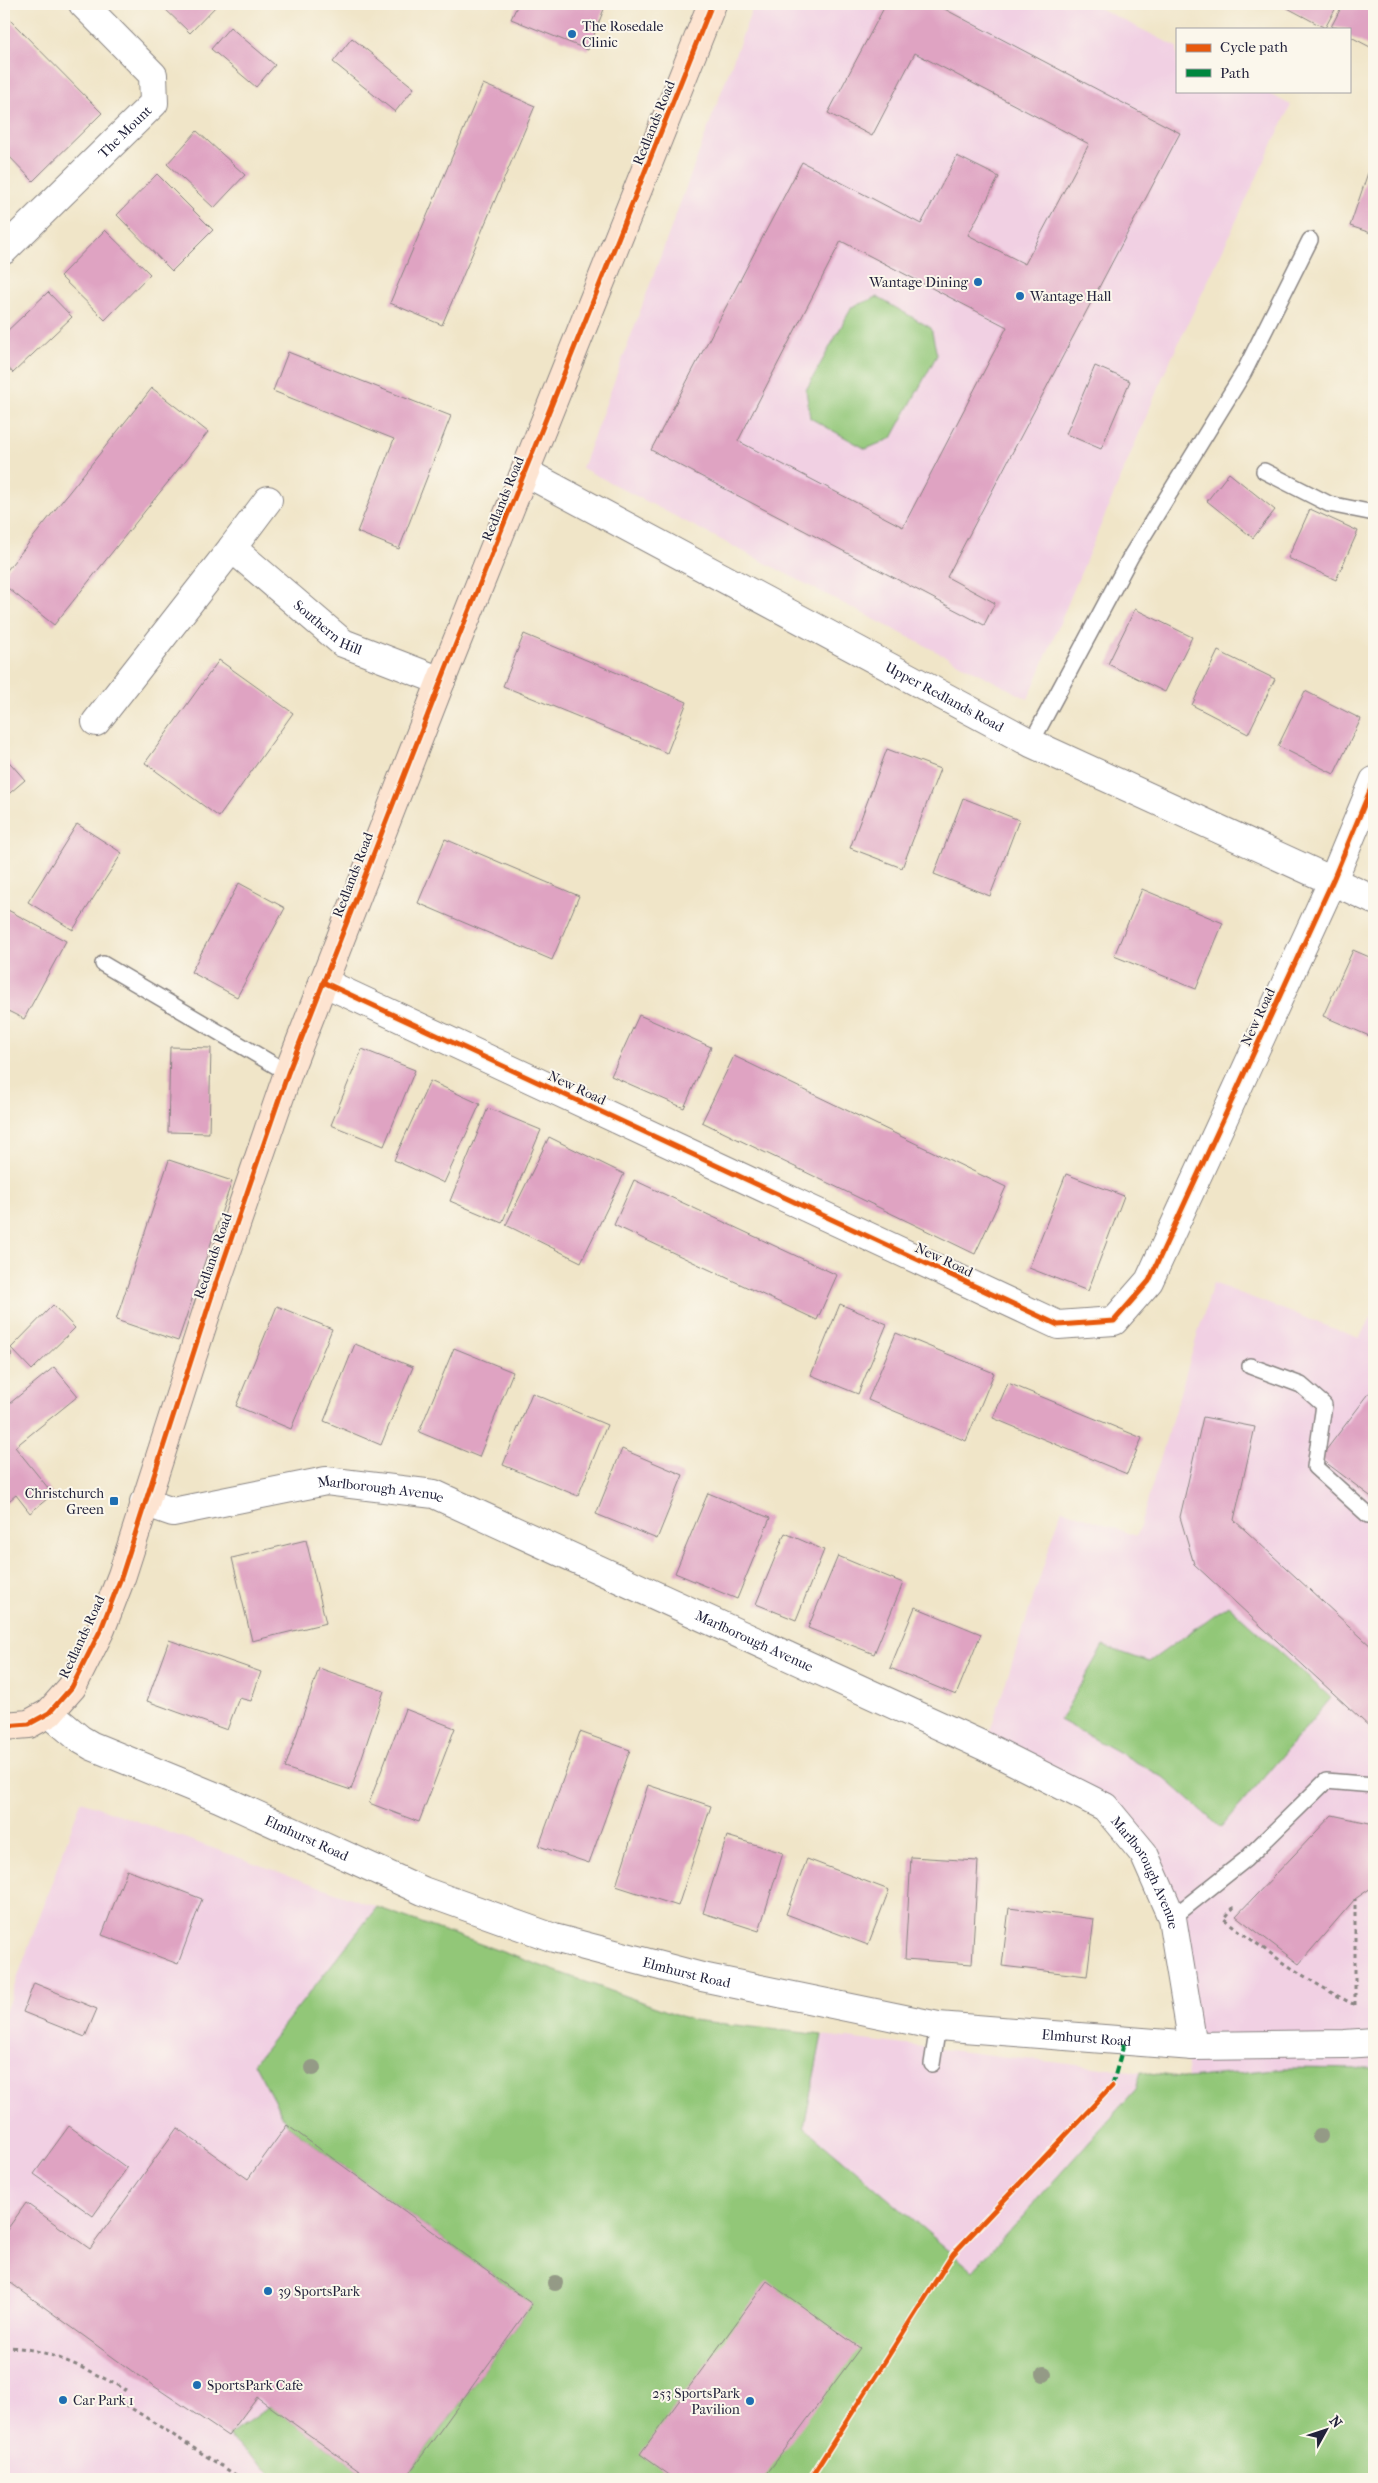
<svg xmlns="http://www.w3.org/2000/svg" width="1378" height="2483" font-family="'IM FELL French Canon',serif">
<rect width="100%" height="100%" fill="#fbf7ec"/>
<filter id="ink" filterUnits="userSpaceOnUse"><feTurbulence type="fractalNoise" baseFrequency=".02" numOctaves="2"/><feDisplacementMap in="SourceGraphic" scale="10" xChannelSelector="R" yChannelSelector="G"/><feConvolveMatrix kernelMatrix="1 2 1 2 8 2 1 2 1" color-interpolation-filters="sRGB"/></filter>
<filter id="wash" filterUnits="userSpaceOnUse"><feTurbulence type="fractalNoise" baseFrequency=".0096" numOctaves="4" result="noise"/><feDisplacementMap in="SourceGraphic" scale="20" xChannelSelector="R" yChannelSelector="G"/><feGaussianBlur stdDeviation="1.12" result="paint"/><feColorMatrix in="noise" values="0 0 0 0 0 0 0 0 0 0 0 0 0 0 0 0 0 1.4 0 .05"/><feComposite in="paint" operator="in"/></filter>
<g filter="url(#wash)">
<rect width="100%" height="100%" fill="#f0e5c8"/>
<!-- built -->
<path fill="#f1d0e3" d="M754,4H1091L1177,47V91H1263L1291,105L1164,374L1028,699L582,468Z
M1213,1283L1359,1338L1374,1313V2479H4V2015L81,1801L692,2020L1188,2078L1172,1918L1105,1807L984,1746L991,1728L1062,1509L1137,1536Z"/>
<!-- green -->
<path fill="#92c778" stroke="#5a745a" d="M877,297L931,328L937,355L892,438L866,449L810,418L806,390L852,307Z
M1228,1605L1331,1698L1221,1828L1163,1777L1060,1720L1103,1646L1149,1662Z
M377,1907L692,2020L822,2035L804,2127L973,2271L1136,2089L1141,2072L1188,2078L1284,2068L1374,2069V2479H405L532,2304L287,2125L254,2063Z
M270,2406L370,2479H276L228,2436Z"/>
<g id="blocks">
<!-- building -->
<path fill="#dfa3c2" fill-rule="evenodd" d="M160,4H218L190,33Z
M518,4H606L588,50L511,19Z
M886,4H935L1180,133L947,577L995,603L984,625L651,450L802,162L921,224L957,156L999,177L968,235L1025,264L1089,144L915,53L872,136L828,113ZM841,241L1007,327L903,527L738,441Z
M1280,4H1338L1325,28Z
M1343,4H1374V49L1349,36V29L1331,27Z
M4,14L102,113L33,181L4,151Z
M230,27L275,65L256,87L211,49Z
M352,38L414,88L395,112L333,62Z
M483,84L535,106L442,325L390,303Z
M197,131L245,175L214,208L167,164Z
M1374,155V234L1350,226Z
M157,174L213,230L172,271L117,215Z
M105,230L150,274L105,320L60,276Z
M48,292L72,317L13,373L4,363V334Z
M288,352L451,416L399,549L357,532L394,439L273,391Z
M1095,366L1130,381L1101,449L1066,434Z
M152,388L208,432L54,625L4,585V574Z
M1229,473L1275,510L1253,538L1207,501Z
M1310,509L1358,531L1336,580L1288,558Z
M1135,609L1192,637L1165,692L1108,664Z
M524,634L687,702L667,753L503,686Z
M1218,651L1275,679L1248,734L1192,705Z
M219,660L293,713L219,817L145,763Z
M1305,691L1361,719L1334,774L1278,746Z
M887,749L940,769L902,868L850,848Z
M4,756L25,780L4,798Z
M963,798L1019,820L990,896L934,874Z
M77,824L122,853L73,930L28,902Z
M445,839L579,896L552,960L418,903Z
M239,883L285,908L237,997L191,972Z
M1142,889L1223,923L1196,989L1114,956Z
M4,908L66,941L24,1019L4,1009Z
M1353,950L1374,959V1038L1323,1016Z
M639,1015L711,1047L684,1108L611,1076Z
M170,1047L211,1048L209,1133L168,1132Z
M362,1049L415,1070L384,1146L331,1125Z
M734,1056L1006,1187L975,1254L702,1122Z
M430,1081L480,1104L444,1183L394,1160Z
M488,1108L541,1130L502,1223L450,1201Z
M549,1137L624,1174L581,1262L506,1225Z
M169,1160L232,1181L178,1341L116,1320Z
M1066,1174L1124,1196L1088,1291L1029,1268Z
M634,1180L837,1275L817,1320L614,1225Z
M840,1304L887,1324L858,1394L811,1375Z
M53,1305L75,1328L32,1370L11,1348Z
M277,1306L332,1329L291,1429L236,1406Z
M896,1333L994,1373L966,1441L868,1400Z
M4,1334L12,1355L4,1359Z
M355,1344L413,1367L381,1445L324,1421Z
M454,1348L513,1372L479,1457L419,1432Z
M54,1367L78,1396L15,1447L53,1494L30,1513L16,1495L4,1505V1408Z
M1008,1383L1142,1438L1127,1474L993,1418Z
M1374,1387V1499L1320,1458Z
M532,1393L607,1425L578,1496L503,1465Z
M1203,1417L1255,1427L1234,1520L1374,1649V1731L1194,1564L1180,1517Z
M622,1449L683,1475L657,1539L596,1514Z
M708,1493L770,1518L737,1599L675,1573Z
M785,1533L824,1550L796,1620L756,1604Z
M306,1540L326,1623L252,1641L232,1558Z
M838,1556L903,1583L874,1654L808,1628Z
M915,1607L981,1634L956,1695L890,1668Z
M169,1640L261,1672L251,1701L239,1698L227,1730L147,1701Z
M319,1668L384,1691L351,1790L285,1768Z
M405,1709L455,1728L419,1822L369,1803Z
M580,1732L630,1750L589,1863L539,1846Z
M648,1785L711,1806L678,1906L616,1886Z
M1332,1815L1374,1824V1886L1355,1899L1299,1964L1236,1916Z
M727,1836L783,1853L759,1931L703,1913Z
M911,1857L978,1861L972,1964L905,1959Z
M807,1859L889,1890L868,1945L786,1914Z
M127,1870L202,1899L178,1964L102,1935Z
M1009,1908L1094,1919L1087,1976L1002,1966Z
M34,1983L97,2009L85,2037L23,2012Z
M287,2125L532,2304L405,2479H370L257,2397L228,2436L136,2374L4,2278V2234L26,2203L90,2249L177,2128L248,2179Z
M69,2126L127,2168L93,2216L34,2174Z
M767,2281L860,2348L763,2479H675L640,2454Z"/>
</g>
</g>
<g filter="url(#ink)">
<use href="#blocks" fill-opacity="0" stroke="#898482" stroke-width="1"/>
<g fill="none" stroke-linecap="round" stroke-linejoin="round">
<!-- lane casing -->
<g stroke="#898482" stroke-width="18">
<path id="lane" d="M1264,471L1329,504L1374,513
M1031,743L1131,556L1244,372L1310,240
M103,964L288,1073
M1250,1366L1301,1385L1324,1405L1315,1467L1368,1515L1374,1514
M1172,1918L1245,1860L1326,1781L1374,1785
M932,2064L938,2026"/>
</g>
<!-- street casing -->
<g stroke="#898482" stroke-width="30">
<g id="street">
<path id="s1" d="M4,250L154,103L153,75L83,4"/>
<path id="s2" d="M525,472L1031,743L1374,900"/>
<path id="s3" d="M268,500L232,548L343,643L441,681"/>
<path d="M96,722L232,548"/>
<path d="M323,982L1058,1325L1114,1321L1149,1281L1333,880L1374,781"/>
<path id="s4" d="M144,1502L173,1512L326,1481L434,1494L984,1746L1105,1807L1144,1854L1172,1918L1193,2046"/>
<path id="s5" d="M49,1713L80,1739L92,1746L219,1798L423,1891L554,1938L702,1977L938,2026L1193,2046L1345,2044L1374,2042"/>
</g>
</g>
<!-- secondary casing -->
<g stroke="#898482" stroke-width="30">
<path id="secondary" d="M4,1726L29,1724L49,1713L72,1687L101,1629L122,1575L215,1286L288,1073L441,681L712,4"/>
</g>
<!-- path -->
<path stroke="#898482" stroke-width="3" stroke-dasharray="4 4" stroke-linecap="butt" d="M1234,1907L1224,1919C1266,1951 1307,1981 1355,2005
M1355,2005V1899
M4,2347C47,2347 87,2370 125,2389L117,2399L242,2479"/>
<!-- lane -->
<use href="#lane" stroke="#fff" stroke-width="15"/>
<!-- street -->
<use href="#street" stroke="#fff" stroke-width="28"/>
<!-- secondary -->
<use href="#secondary" stroke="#fde4d1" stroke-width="28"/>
<!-- quiet -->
<path stroke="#00873e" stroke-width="4" stroke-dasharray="8 4" stroke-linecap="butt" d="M1112,2086L1125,2040"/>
<!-- cycleway casing -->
<g stroke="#fbf7ec" stroke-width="8">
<path id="cycleway" d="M323,982L1058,1325L1114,1321L1149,1281L1333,880L1374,781
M4,1726L29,1724L49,1713L72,1687L101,1629L122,1575L215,1286L288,1073L441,681L712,4
M810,2479L953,2254L1112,2086"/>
</g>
<!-- cycleway -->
<use href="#cycleway" stroke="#e8590c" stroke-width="5"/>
</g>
<!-- trees -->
<g fill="#949a86">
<circle cx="313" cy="2068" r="8"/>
<circle cx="1320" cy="2136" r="8"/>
<circle cx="555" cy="2283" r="8"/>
<circle cx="1044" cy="2374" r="8"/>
</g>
</g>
<!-- markers -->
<g fill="#1f6fb2" stroke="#fbf7ec" stroke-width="2">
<circle cx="572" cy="34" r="5"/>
<circle cx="978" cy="282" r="5"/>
<circle cx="1020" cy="296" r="5"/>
<rect x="109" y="1496" width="10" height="10" rx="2.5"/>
<circle cx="268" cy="2291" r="5"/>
<circle cx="197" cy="2385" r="5"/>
<circle cx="63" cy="2400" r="5"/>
<circle cx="750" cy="2401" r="5"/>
</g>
<g text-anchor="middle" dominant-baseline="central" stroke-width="4" stroke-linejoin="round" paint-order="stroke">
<!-- poi labels -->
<g font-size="14" fill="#22223b" stroke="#fbf7ec" text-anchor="start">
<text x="582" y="26">The Rosedale<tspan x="582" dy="16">Clinic</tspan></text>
<text x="968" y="282" text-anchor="end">Wantage Dining</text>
<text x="1030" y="296">Wantage Hall</text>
<text x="104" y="1493" text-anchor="end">Christchurch<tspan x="104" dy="16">Green</tspan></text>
<text x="278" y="2291">39 SportsPark</text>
<text x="207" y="2385">SportsPark Cafe</text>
<text x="740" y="2393" text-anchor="end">253 SportsPark<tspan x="740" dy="16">Pavilion</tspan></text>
<text x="73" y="2400">Car Park 1</text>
</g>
<!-- street labels -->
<g font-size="14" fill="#22223b" stroke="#fbf7ec">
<text transform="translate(654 123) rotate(-68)">Redlands Road</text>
<text stroke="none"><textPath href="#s1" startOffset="169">The Mount</textPath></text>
<text transform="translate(503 499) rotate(-68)">Redlands Road</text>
<text stroke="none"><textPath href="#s3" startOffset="185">Southern Hill</textPath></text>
<text stroke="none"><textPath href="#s2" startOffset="476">Upper Redlands Road</textPath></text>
<text transform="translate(353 875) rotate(-69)">Redlands Road</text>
<text transform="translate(1258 1017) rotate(-65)">New Road</text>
<text transform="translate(577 1088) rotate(25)">New Road</text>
<text transform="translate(213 1256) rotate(-71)">Redlands Road</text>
<text transform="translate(944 1260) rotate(25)">New Road</text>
<text stroke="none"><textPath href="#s4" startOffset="242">Marlborough Avenue</textPath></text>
<text transform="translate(82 1637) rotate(-65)">Redlands Road</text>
<text stroke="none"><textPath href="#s4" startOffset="648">Marlborough Avenue</textPath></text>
<text stroke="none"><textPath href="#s5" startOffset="288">Elmhurst Road</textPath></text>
<text stroke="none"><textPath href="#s4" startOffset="1114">Marlborough Avenue</textPath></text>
<text stroke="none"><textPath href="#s5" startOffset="692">Elmhurst Road</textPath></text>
<text stroke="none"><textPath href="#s5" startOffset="1098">Elmhurst Road</textPath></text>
</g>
</g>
<!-- margin -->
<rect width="1378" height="2483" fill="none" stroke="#fbf7ec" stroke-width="20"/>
<!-- legend -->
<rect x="1176" y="28" width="175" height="65" fill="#fbf7ec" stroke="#a4a2a5"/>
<rect x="1186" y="44" width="25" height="8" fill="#e8590c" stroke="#a4a2a5"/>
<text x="1220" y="52" font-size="15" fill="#22223b">Cycle path</text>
<rect x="1186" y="69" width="25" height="8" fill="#00873e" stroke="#a4a2a5"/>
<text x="1220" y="78" font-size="15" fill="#22223b">Path</text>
<!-- north arrow -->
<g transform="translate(1326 2430) rotate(50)" stroke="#fbf7ec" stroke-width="4" paint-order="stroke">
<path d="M0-4L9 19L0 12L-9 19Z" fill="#22223b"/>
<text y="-8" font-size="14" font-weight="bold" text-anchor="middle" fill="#22223b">N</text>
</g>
</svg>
